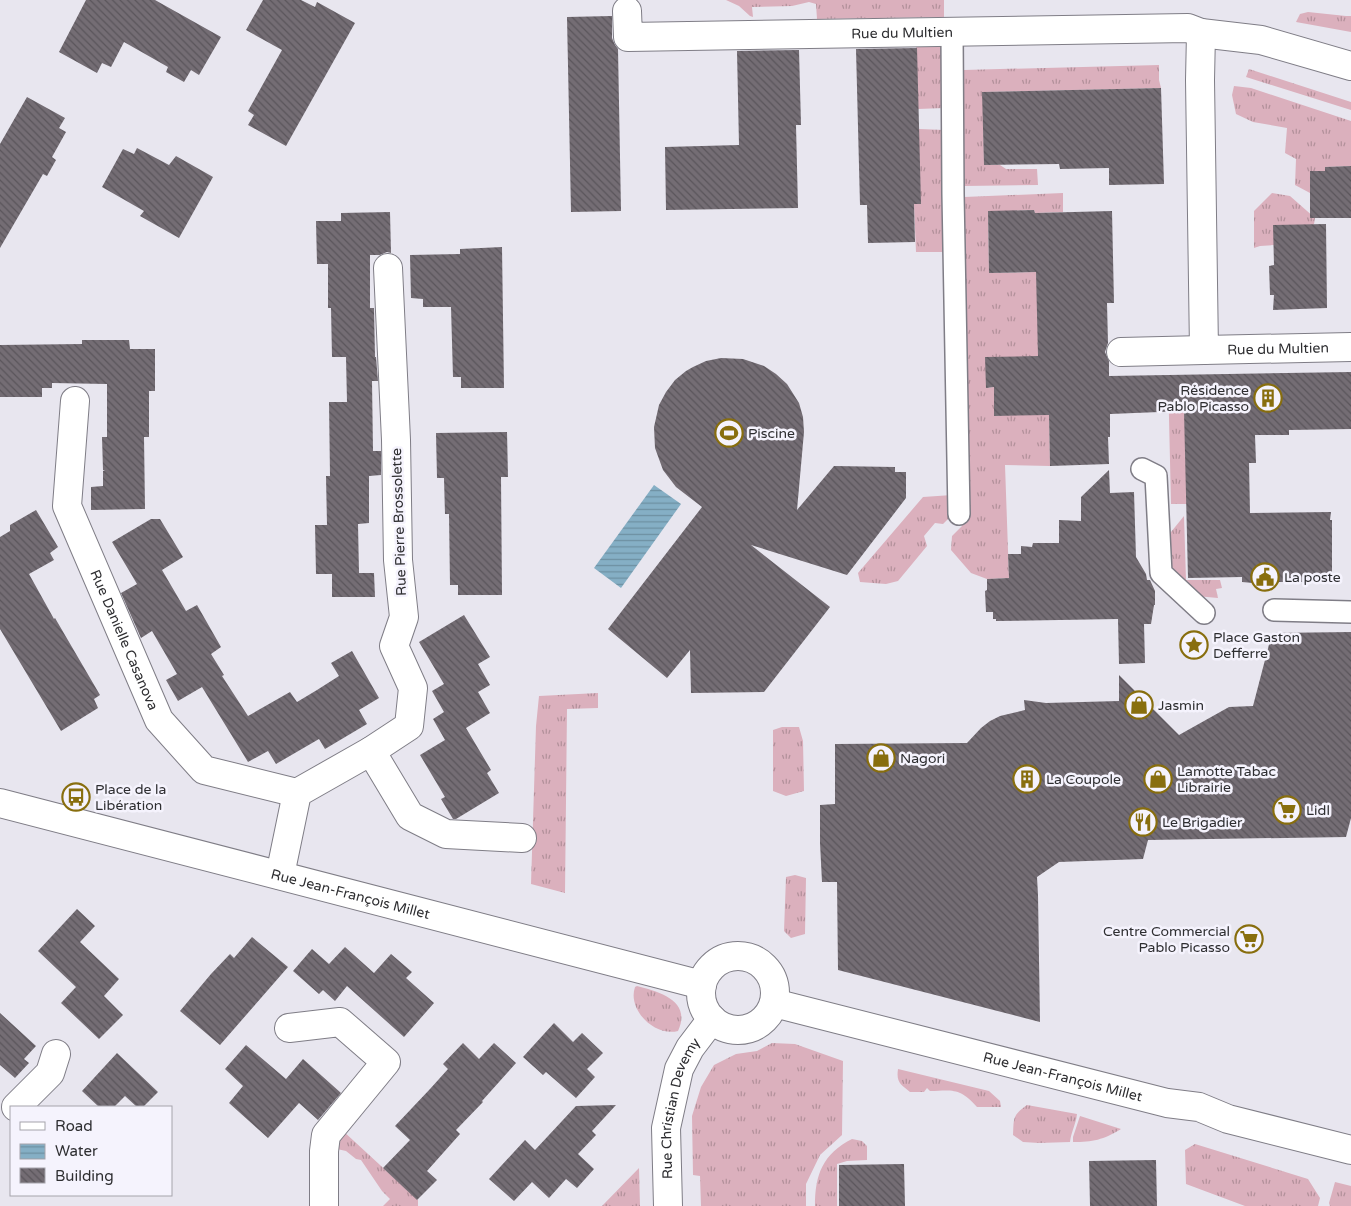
<svg xmlns="http://www.w3.org/2000/svg" width="1351" height="1206" font-family="'Varela Round',sans-serif">
<defs>
<pattern id="grass-tufts" width="24" height="20" patternUnits="userSpaceOnUse" patternTransform="scale(1.25)"><rect width="24" height="20" fill="#dbb0bd"/><path d="M3 7l-1-3M5 7V3M7 7l1-3M15 17l-1-3M17 17v-4M19 17l1-3" fill="none" stroke="#b2909a"/></pattern>
<pattern id="water-rules" width="6" height="5" patternUnits="userSpaceOnUse" patternTransform="scale(1.25)"><rect width="6" height="5" fill="#85afc5"/><path d="M0 2.5h6" fill="none" stroke="#6d8fa1"/></pattern>
<pattern id="building-back-hatch" width="6" height="6" patternUnits="userSpaceOnUse" patternTransform="scale(1.25)"><rect width="6" height="6" fill="#746d74"/><path d="M-1 5l2 2M0 0l6 6M5-1l2 2" fill="none" stroke="#5a555b"/></pattern>
</defs>
<rect width="100%" height="100%" fill="#e8e6ef"/>
<!-- grass -->
<path fill="url(#grass-tufts)" d="M726,0H944V17L817,19L816,4L809,2L792,6L752,7L753,17L750,16L739,6Z
M1308,12L1346,16H1351V32L1296,22L1300,14Z
M942,42L944,108L918,109L916,44Z
M1159,65V80L1161,88L983,92L984,165H1000L1006,169H1037L1038,185L964,186L963,95L964,70Z
M1249,69L1351,102V110L1246,77Z
M1234,86L1251,88L1351,121V166L1325,167V171H1310V189L1325,201L1295,185L1296,159L1285,153L1287,128L1253,122L1236,114L1232,95Z
M919,129L945,130L947,252H916L914,204Z
M1063,193V212L1035,213L1034,210L988,212L989,273L1036,272L1048,362L987,388L994,387L995,416L1049,410L1050,466L1005,465L1009,578L987,579L971,573L951,550L952,536L962,526L959,514L966,464L964,197Z
M1272,193L1290,196L1315,218L1314,224L1274,245L1260,246L1254,248V211Z
M1168,375H1184L1187,504H1171Z
M952,495L953,514L943,524L935,523L924,536L927,546L898,581L886,584L860,582L858,573L923,497Z
M1184,516L1186,580H1220L1222,588L1216,589L1218,598L1196,596L1171,572V532Z
M598,693V708L567,709L565,893L531,884L536,726L539,696Z
M782,727H799L803,741L804,791L786,796L773,791V730Z
M795,875L806,878L805,934L791,938L784,931L786,877Z
M637,986C660,992 692,1001 678,1031C655,1037 627,1010 635,987Z
M772,1043L795,1044L843,1061L842,1135L820,1155L806,1184V1206H701L700,1176L693,1175L692,1116L701,1087L714,1065L736,1054L757,1051Z
M898,1069L989,1091L1000,1101L1001,1107H977C960,1088 954,1090 930,1091L927,1088L924,1092H910C901,1084 896,1083 898,1069Z
M1027,1105L1077,1114C1076,1124 1071,1132 1070,1142L1039,1143L1023,1142L1013,1135C1014,1118 1012,1116 1027,1105Z
M1080,1116L1121,1129C1103,1140 1093,1142 1073,1142V1137Z
M342,1130L418,1200V1206H383L390,1199L382,1191L361,1160L356,1159L346,1151L337,1149L331,1143Z
M852,1139L862,1141L867,1146V1160L847,1161L837,1164V1206H815C815,1174 823,1154 852,1139Z
M1195,1144L1308,1179L1320,1198L1318,1206H1245L1186,1184L1185,1150Z
M639,1168L640,1206H602Z
M1335,1182L1351,1186V1206H1330L1329,1203Z"/>
<!-- water -->
<path fill="url(#water-rules)" d="M654,485L681,504L621,588L594,568Z"/>
<!-- building -->
<path fill="url(#building-back-hatch)" d="M86,0H155L221,37L199,75L191,70L184,82L166,72L168,67L124,42L111,67L102,63L97,73L59,52Z
M263,0H301L315,7L317,2L355,23L286,146L248,125L254,115L248,111L282,50L246,30Z
M612,16V38L615,45L618,49L621,211L571,212L567,17Z
M917,48L921,204H914L915,242L868,243L867,205H860L856,49Z
M799,50L801,125H796L798,208L666,210L665,147L739,145L737,51Z
M1161,88L1164,184L1109,185V168L1060,169L1059,164L984,165L982,92Z
M27,97L65,118L59,128L66,132L52,157L56,160L47,176L43,174L0,248V144Z
M137,148L169,165L176,156L213,177L179,238L140,216L144,211L102,187L123,149L134,154Z
M1351,166V218H1310V171H1325V167Z
M1034,210L1035,213L1112,211L1114,303H1107L1108,343L1105,352L1109,361V376L1351,372V429L1289,430V435H1255L1256,463H1249L1250,513L1331,512L1330,520H1332V574H1317L1309,582H1279L1275,586L1271,583L1264,591L1253,583L1242,582V577L1188,578L1184,411L1110,414V437H1108L1109,464L1050,466L1049,415L994,416V387L986,388L985,357L1038,356L1036,272L989,273L988,211Z
M390,212L391,253L387,252L380,255H370V308H374L375,357H376L378,381H372L373,451H381V475L369,476V523L358,524L359,573H374L375,597H332V574H316L315,525H327L326,476H330L329,402H347L346,357H332L331,308H328V264H317L316,221H341V213Z
M1326,224L1327,308L1273,310L1274,295H1270L1269,266L1274,265L1273,225Z
M502,247L504,388H461V377H453L451,307H423V299L411,298L410,255L460,254V249Z
M82,340H129L130,349H155V391H149V437H144L145,509L91,510V487L103,486V471L105,470H103L102,437H107V384L52,383V388H42V397H0V345L82,344Z
M721,358L743,359L764,366L776,374L787,384L799,403L803,417L804,432L797,510L834,466L895,467V472H906V498L847,575L751,545L830,607L764,692L691,693L690,650L667,678L608,629L702,507L676,487L663,470L655,448L654,427L659,405L666,392L675,380L686,371L693,367L706,361Z
M507,432L508,477H501L502,595H458V585H450L449,514H445L444,478H437L436,433Z
M1109,470L1110,493L1134,492L1136,557L1146,574L1147,580H1150L1155,591V605H1154L1151,624H1144L1145,663L1119,664L1118,619L996,621V619H993V612H986L985,591L987,590V579L1009,578L1008,554H1021V546L1032,547L1033,543H1059V520L1081,521V497Z
M36,510L58,547L50,553L54,560L29,574L54,619L55,618L100,695L94,699L98,708L61,731L0,629V537L10,531V525Z
M151,519H160L183,557L162,570L186,611L197,605L221,647L211,654L224,675L222,676L248,716L290,692L297,702L317,690L339,676L331,663L352,651L379,698L359,710L367,724L325,749L319,739L276,764L268,751L248,762L202,687L178,701L166,680L177,674L152,631L141,638L121,593L137,584L112,542Z
M464,615L490,657L478,664L490,685L478,692L490,713L466,728L491,770L487,773L499,793L456,819H453L441,799L445,797L420,755L445,740L433,719L444,712L432,691L444,684L419,642Z
M1351,632V818L1346,837L1148,840L1143,859L1059,862L1037,877L1038,895L1040,1022L838,970L837,882H822L820,843V805L835,804V744L967,743L981,728L990,721L1000,716L1025,710L1024,700L1046,703L1119,701V675L1179,735L1229,707L1253,706L1272,633Z
M77,909L95,926L80,942L119,979L104,996L123,1015L99,1039L61,1003L76,987L38,951Z
M252,937L288,967L220,1045L180,1011L211,974L230,954L234,958Z
M345,947L374,973L391,954L412,972L406,978L434,1003L404,1037L347,986L335,1001L323,990L319,994L293,971L312,949L329,964Z
M0,1013L36,1046L24,1059L29,1063L15,1078L0,1065Z
M554,1023L573,1042L582,1033L603,1053L587,1069L595,1077L576,1098L546,1072L543,1075L523,1057Z
M463,1043L479,1059L494,1043L516,1063L482,1101L483,1102L456,1130L460,1134L427,1171L437,1180L417,1200L383,1168L410,1140L395,1126L430,1089L448,1069L443,1064Z
M246,1045L286,1079L303,1059L341,1093L318,1120L299,1103L268,1138L229,1103L243,1086L225,1069Z
M117,1053L158,1092L143,1107H137L125,1096L114,1107H99L82,1091Z
M616,1105L592,1131L596,1135L578,1154L594,1169L577,1188L566,1179L549,1198L532,1182L514,1201L489,1179L525,1140L535,1150L576,1106Z
M1156,1160L1157,1206H1090L1089,1161Z
M904,1164L905,1206H839V1165Z"/>
<g fill="none" stroke-linecap="round" stroke-linejoin="round">
<!-- pedestrian casing -->
<g stroke="#7f7d86" stroke-width="24">
<path id="pedestrian" d="M952,31L953,194L959,514
M1142,469L1156,476L1161,573L1204,613
M1274,610L1351,612"/>
</g>
<!-- minor casing -->
<g stroke="#7f7d86" stroke-width="30">
<g id="minor">
<path id="s1" d="M627,11L628,37L1188,28L1201,33L1261,40L1351,66"/>
<path id="s2" d="M1201,33L1200,80L1204,350L1351,347"/>
<path d="M1121,352L1204,350"/>
<path id="s3" d="M75,401L67,506L159,720L204,770L297,793"/>
<path d="M371,751L410,816L446,834L522,838"/>
<path id="s4" d="M0,803L702,985"/>
<path d="M280,875L297,793L371,751L409,726L413,688L394,646L404,617L398,560L396,440L388,268"/>
<circle cx="738" cy="993" r="37"/>
<path id="s5" d="M774,1003L1167,1103L1199,1107L1228,1119L1351,1150"/>
<path d="M289,1028L340,1022L386,1062L326,1135L324,1151V1206"/>
<path d="M16,1107L50,1073L56,1054"/>
<path id="s6" d="M668,1206L666,1128L679,1069L690,1048L712,1019"/>
</g>
</g>
<!-- pedestrian -->
<use href="#pedestrian" stroke="#fff" stroke-width="21"/>
<!-- minor -->
<use href="#minor" stroke="#fff" stroke-width="28"/>
</g>
<!-- icons -->
<defs>
<g id="building-ring" transform="scale(1.4375)"><circle r="9.5" fill="#f5f3fd" stroke="#886e0e" stroke-width="1.5"/><path d="M-4-6H4V6H1V3H-1V6H-4ZM-2.5-4.3h1.7v1.8h-1.7ZM.8-4.3h1.7v1.8H.8ZM-2.5-1h1.7V.8h-1.7ZM.8-1h1.7V.8H.8Z" fill="#886e0e"/></g>
<g id="stadium-ring" transform="scale(1.4375)"><circle r="9.5" fill="#f5f3fd" stroke="#886e0e" stroke-width="1.5"/><path d="M0-5a6.5 5 0 1 0 0 10a6.5 5 0 1 0 0-10ZM-3.5-1.8h7v3.6h-7Z" fill="#886e0e"/></g>
<g id="civic-ring" transform="scale(1.4375)"><circle r="9.5" fill="#f5f3fd" stroke="#886e0e" stroke-width="1.5"/><path d="M-.6-6.5H3V-4.5H.6V-3L4-1V1h2V6H-6V1h2V-1L-.6-3ZM-1.2 2.5V6h2.4V2.5Z" fill="#886e0e"/></g>
<g id="sight-ring" transform="scale(1.4375)"><circle r="9.5" fill="#f5f3fd" stroke="#886e0e" stroke-width="1.5"/><path d="M0-6L1.8-2.2L6-1.7L2.9 1.2L3.7 5.4L0 3.3L-3.7 5.4L-2.9 1.2L-6-1.7L-1.8-2.2Z" fill="#886e0e"/></g>
<g id="shop-ring" transform="scale(1.4375)"><circle r="9.5" fill="#f5f3fd" stroke="#886e0e" stroke-width="1.5"/><path d="M-5-2.5h2.3a2.7 3.5 0 0 1 5.4 0H5L5.5 6h-11ZM-1.5-2.5h3a1.5 2.3 0 0 0-3 0Z" fill="#886e0e"/></g>
<g id="bus-ring" transform="scale(1.4375)"><circle r="9.5" fill="#f5f3fd" stroke="#886e0e" stroke-width="1.5"/><path d="M-5-6H5V4H4V6H2V4H-2V6H-4V4H-5ZM-3.5-4V0h7V-4ZM-3.5 1.2v1.5H-2V1.2ZM2 1.2v1.5H3.5V1.2Z" fill="#886e0e"/></g>
<g id="supermarket-ring" transform="scale(1.4375)"><circle r="9.5" fill="#f5f3fd" stroke="#886e0e" stroke-width="1.5"/><path d="M-6-5.5h2.5l.6 2H6L4.5 2H-2.5L-4.4-4H-6ZM-1.5 3.2a1.3 1.3 0 1 0 .1 0ZM3 3.2a1.3 1.3 0 1 0 .1 0Z" fill="#886e0e"/></g>
<g id="restaurant-ring" transform="scale(1.4375)"><circle r="9.5" fill="#f5f3fd" stroke="#886e0e" stroke-width="1.5"/><path d="M-5-6h1v4h1v-4h1v4h1v-4h1v5L-1.5 .5V6h-2V.5L-5-1ZM5-6V6H3V1.5H1.5Q1.5-4 5-6Z" fill="#886e0e"/></g>
</defs>
<g fill-rule="evenodd">
<use href="#building-ring" x="1268" y="398"/>
<use href="#stadium-ring" x="729" y="433"/>
<use href="#civic-ring" x="1265" y="577"/>
<use href="#sight-ring" x="1194" y="645"/>
<use href="#shop-ring" x="1139" y="705"/>
<use href="#shop-ring" x="881" y="758"/>
<use href="#building-ring" x="1027" y="779"/>
<use href="#shop-ring" x="1158" y="779"/>
<use href="#bus-ring" x="76" y="797"/>
<use href="#supermarket-ring" x="1287" y="810"/>
<use href="#restaurant-ring" x="1143" y="822"/>
<use href="#supermarket-ring" x="1249" y="939"/>
</g>
<g text-anchor="middle" dominant-baseline="central" stroke-width="5" stroke-linejoin="round" paint-order="stroke">
<!-- street labels -->
<g font-size="14" fill="#2e2e31" stroke="#f5f3fd">
<text stroke="none"><textPath href="#s1" startOffset="300">Rue du Multien</textPath></text>
<text stroke="none"><textPath href="#s2" startOffset="391">Rue du Multien</textPath></text>
<text transform="translate(399 522) rotate(-92)">Rue Pierre Brossolette</text>
<text stroke="none"><textPath href="#s3" startOffset="251">Rue Danielle Casanova</textPath></text>
<text stroke="none"><textPath href="#s4" startOffset="362">Rue Jean-François Millet</textPath></text>
<text stroke="none"><textPath href="#s5" startOffset="298">Rue Jean-François Millet</textPath></text>
<text stroke="none"><textPath href="#s6" startOffset="100">Rue Christian Devemy</textPath></text>
</g>
<!-- poi labels -->
<g font-size="14" fill="#2e2e31" stroke="#f5f3fd" text-anchor="start">
<text x="1249" y="390" text-anchor="end">Résidence<tspan x="1249" dy="16">Pablo Picasso</tspan></text>
<text x="748" y="433">Piscine</text>
<text x="1284" y="577">La poste</text>
<text x="1213" y="637">Place Gaston<tspan x="1213" dy="16">Defferre</tspan></text>
<text x="1158" y="705">Jasmin</text>
<text x="900" y="758">Nagori</text>
<text x="1177" y="771">Lamotte Tabac<tspan x="1177" dy="16">Librairie</tspan></text>
<text x="1046" y="779">La Coupole</text>
<text x="95" y="789">Place de la<tspan x="95" dy="16">Libération</tspan></text>
<text x="1306" y="810">Lidl</text>
<text x="1162" y="822">Le Brigadier</text>
<text x="1230" y="931" text-anchor="end">Centre Commercial<tspan x="1230" dy="16">Pablo Picasso</tspan></text>
</g>
</g>
<!-- legend -->
<rect x="10" y="1106" width="162" height="90" fill="#f5f3fd" stroke="#a5a4ab"/>
<rect x="20" y="1122" width="25" height="8" fill="#ffffff" stroke="#a5a4ab"/>
<text x="55" y="1131" font-size="15" fill="#2e2e31">Road</text>
<rect x="20" y="1144" width="25" height="15" fill="url(#water-rules)" stroke="#a5a4ab"/>
<text x="55" y="1156" font-size="15" fill="#2e2e31">Water</text>
<rect x="20" y="1168" width="25" height="15" fill="url(#building-back-hatch)" stroke="#a5a4ab"/>
<text x="55" y="1181" font-size="15" fill="#2e2e31">Building</text>
</svg>
